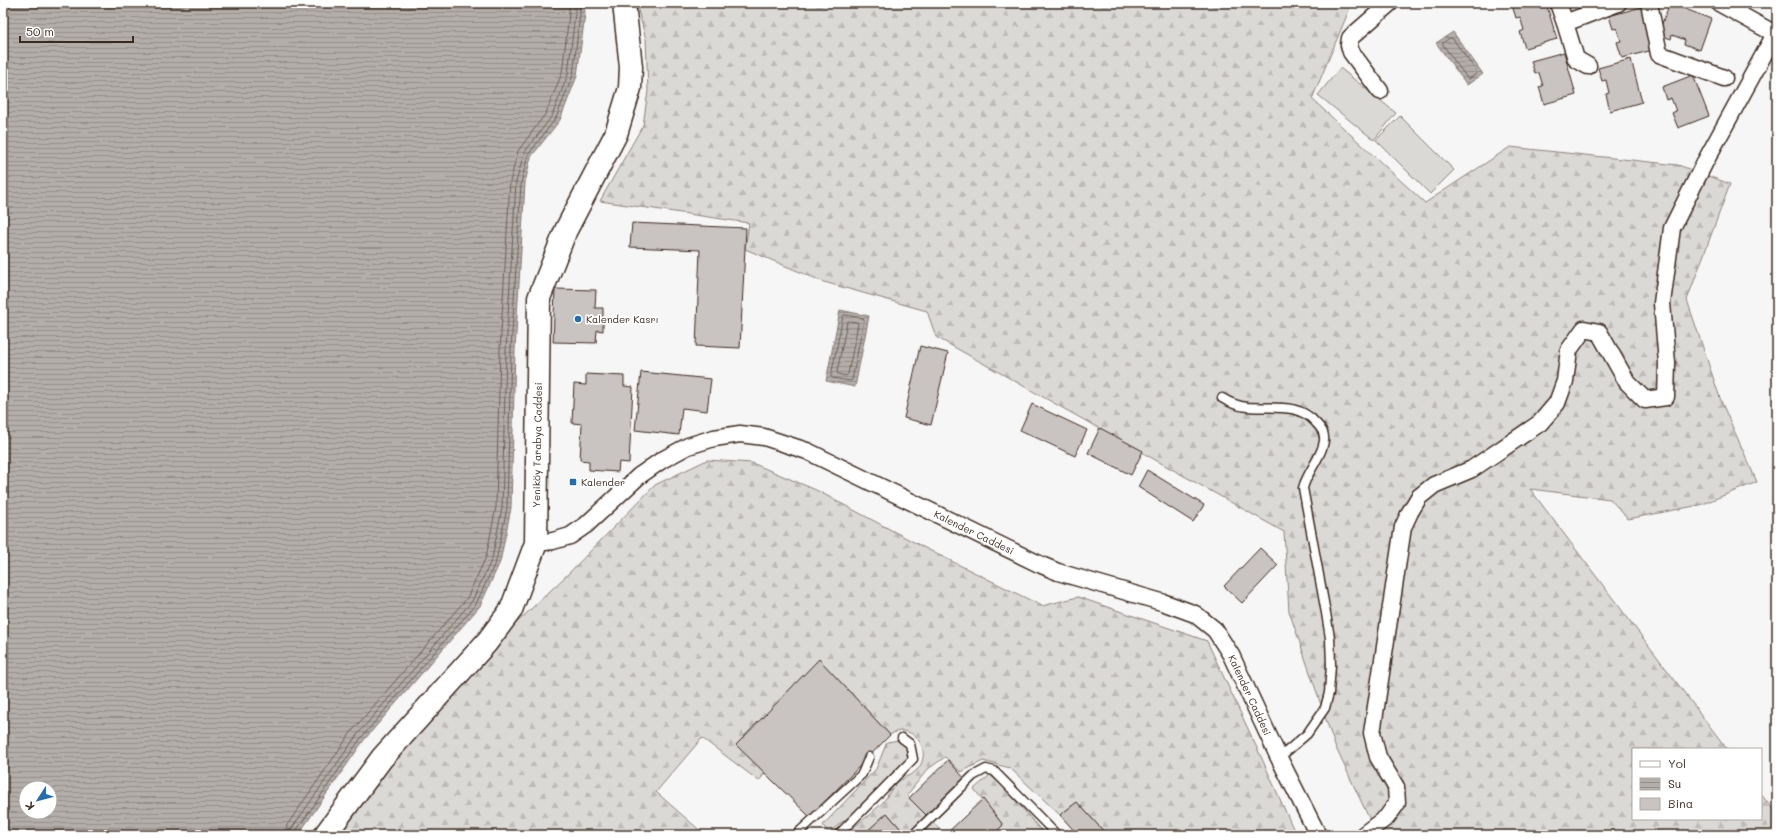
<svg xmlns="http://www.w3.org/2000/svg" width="1780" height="838" font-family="Mali,sans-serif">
<defs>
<pattern id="forest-firs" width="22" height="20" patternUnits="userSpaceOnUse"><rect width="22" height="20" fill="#dbd9d6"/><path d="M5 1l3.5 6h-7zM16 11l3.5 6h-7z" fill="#bdbab7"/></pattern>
<pattern id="water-rules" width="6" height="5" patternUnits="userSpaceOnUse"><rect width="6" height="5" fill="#b4aeaa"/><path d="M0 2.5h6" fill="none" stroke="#948e8a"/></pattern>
</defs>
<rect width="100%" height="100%" fill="#f7f6f6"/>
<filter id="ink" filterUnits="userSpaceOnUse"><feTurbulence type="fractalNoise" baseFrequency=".025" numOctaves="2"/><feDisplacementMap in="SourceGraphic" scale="8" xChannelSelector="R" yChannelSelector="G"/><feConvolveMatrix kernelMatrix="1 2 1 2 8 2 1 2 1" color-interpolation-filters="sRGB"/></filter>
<g filter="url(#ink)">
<!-- grass -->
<path fill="#dbd9d6" stroke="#8b827a" d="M1340,68L1396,113L1374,140L1318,95Z
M1400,116L1454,170L1430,194L1376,140Z"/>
<!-- forest -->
<path fill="url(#forest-firs)" stroke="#8b827a" d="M636,3H1352L1312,99L1425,203L1510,147L1678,165L1730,184L1687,300L1721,401L1757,482L1700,505L1628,519L1610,499L1530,489L1727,749H1633V819H1761V794L1777,815V835H1377L1335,746L1289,611L1284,532L936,337L927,311L824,282L745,249L749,223L600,201L643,125L648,91L646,39Z
M707,460L752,463L816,490L925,548L1042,606L1078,597L1207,641L1263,761L1296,835H1107L1077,802L1060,815L1010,768L983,761L961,772L945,757L928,769L907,795L945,835H906L887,813L863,835H843C855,826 868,817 879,806C887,800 890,788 898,782C905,776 916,774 920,766C932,746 909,721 890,735L819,660L737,745L765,773L759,781L702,738L656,792L705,835H331L453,683L569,573L655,485Z
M905,739L915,751L913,767L899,769L887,778L882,791L828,833L823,825L876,769L887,742Z
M990,775L1004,787L1045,835H993L1003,825L974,789Z"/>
<!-- water -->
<path fill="url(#water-rules)" stroke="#847972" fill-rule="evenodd" d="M3,3H584L585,14L577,76L560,120L531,157L525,183L515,350L511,508L500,562L480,606L364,740L298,835H3ZM26,788H50V812H26Z
M1453,32L1483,74L1467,85L1436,43Z
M840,310L869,316L855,387L826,381Z"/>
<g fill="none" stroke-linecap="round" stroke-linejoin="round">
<!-- shore -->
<path stroke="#6b5f56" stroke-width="1" d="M1450,38L1453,39L1477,72L1476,74L1469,79L1467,78L1443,45V43Z
M845,315L863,318L864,320L852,380L850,381L832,378L831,376L843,316Z
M849,321L857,322L858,324L848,374L846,376L838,374L837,372L847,322Z
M284,835L287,825L352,731L467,598L486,557L496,507L500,350L510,182L518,151L546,113L562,73L569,14V3
M291,835L292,828L357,735L472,601L492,559L502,508L506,350L516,182L524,153L552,116L568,74L575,14V3
M296,835V831L361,738L476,604L496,561L507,508L511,350L521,183L528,155L556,118L573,75L580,14V3"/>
</g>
<!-- building -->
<path fill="#c9c3c1" stroke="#3b2a1e" d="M1520,3H1546L1557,39L1525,48L1520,32L1524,30L1520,17L1516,18L1512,5Z
M1670,3L1711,19L1700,50L1684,44L1685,40L1672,35L1671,39L1658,34Z
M1641,7L1653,50L1622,58L1617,42L1621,41L1617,28L1613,29L1609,16Z
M1564,52L1576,95L1544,104L1539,87L1543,86L1539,73L1535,74L1531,61Z
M1631,59L1642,102L1610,111L1606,94L1609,93L1606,80L1602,81L1598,68Z
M1693,75L1709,116L1678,128L1672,113L1676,111L1671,98L1666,100L1662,87Z
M632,223L746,228L740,348L696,346L700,250L630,247Z
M555,289L596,290L595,308H603V331L597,330L596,343L553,342Z
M920,346L948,353L931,425L904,418Z
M641,372L711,379L707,411L682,408L679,435L635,430Z
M586,374L624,376V386L633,387L629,463L619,462L618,472L589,470V461L580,460L582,424L572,423L574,384L586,385Z
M1032,404L1087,430L1075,456L1020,430Z
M1100,428L1143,451L1131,475L1088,453Z
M1147,470L1204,505L1193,522L1138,487Z
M1260,548L1278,565L1242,603L1224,586Z
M819,659L890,735L810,817L736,745Z
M948,760L966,780L927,816L909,798Z
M983,799L1003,825L993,835H945Z
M1077,802L1107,835H1078L1060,815Z
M887,813L906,835H863Z"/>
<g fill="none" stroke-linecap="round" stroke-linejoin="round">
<!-- service casing -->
<g stroke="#3b2a1e" stroke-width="11">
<path id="service" d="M1222,398C1230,403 1238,406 1247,407C1272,409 1298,402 1316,423C1321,428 1325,433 1324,441C1322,457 1307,472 1303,488L1326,613L1330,638L1331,665L1329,693L1325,708L1307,734L1279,758
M801,835L798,833L862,774L869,757
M838,835L913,759L910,744L902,738
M913,835L973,776L986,769L994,771L1057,835"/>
</g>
<!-- minor casing -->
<g stroke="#3b2a1e" stroke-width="19">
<path id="minor" d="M1558,3L1565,23L1618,3
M1649,3L1659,54L1724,78
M1719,3L1777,35
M1565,23L1576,59L1588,66
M1380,91L1351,52L1349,45L1350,38L1390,3
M536,543L553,541L570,536L586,525L639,476L662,460L688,446L714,438L740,434L764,437L807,451L1039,564L1058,572L1165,603L1195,614L1215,630L1231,655L1279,758L1318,835
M1363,835L1387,817L1397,803L1396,787L1378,757L1372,733L1403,527L1410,512L1419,497L1434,485L1472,469L1540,423L1557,403L1565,381L1569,350L1584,329L1599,332L1627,382L1645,400L1666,397L1667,363L1662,303L1672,228L1705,162L1775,34"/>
</g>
<!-- primary casing -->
<g stroke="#3b2a1e" stroke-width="25">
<path id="primary" d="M325,835L382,758L487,642L511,610L536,543L539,298L566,230L616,134L630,88L631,67L624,3"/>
</g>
<!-- service -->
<use href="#service" stroke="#fff" stroke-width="8"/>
<!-- minor -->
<use href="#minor" stroke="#fff" stroke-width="16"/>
<!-- primary -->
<use href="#primary" stroke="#fff" stroke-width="22"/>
</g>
</g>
<!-- markers -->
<g fill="#1f6fb2" stroke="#fff" stroke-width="1.5">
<circle cx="578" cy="319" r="4"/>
<rect x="569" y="478" width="8" height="8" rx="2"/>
</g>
<g text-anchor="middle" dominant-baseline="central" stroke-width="3.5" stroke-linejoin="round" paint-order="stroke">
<!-- poi labels -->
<g font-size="10" fill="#3b2a1e" stroke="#fff" text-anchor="start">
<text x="586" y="319">Kalender Kasrı</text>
<text x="581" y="482">Kalender</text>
</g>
<!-- street labels -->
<g font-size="10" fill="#3b2a1e" stroke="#fff">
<text transform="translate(537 445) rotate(-89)">Yeniköy Tarabya Caddesi</text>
<text transform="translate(974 532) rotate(26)">Kalender Caddesi</text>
<text transform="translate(1250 695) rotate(65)">Kalender Caddesi</text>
</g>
</g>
<!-- margin -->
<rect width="1780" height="838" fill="none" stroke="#fff" stroke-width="16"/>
<rect x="8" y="8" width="1764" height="822" fill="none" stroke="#3b2a1e" stroke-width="1.5" filter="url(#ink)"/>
<!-- legend -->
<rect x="1632" y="748" width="130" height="72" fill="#ffffff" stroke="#b1aaa5"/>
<rect x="1640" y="761" width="20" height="6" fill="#ffffff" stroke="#b1aaa5"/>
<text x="1668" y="768" font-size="12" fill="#3b2a1e">Yol</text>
<rect x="1640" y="778" width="20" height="12" fill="url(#water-rules)" stroke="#b1aaa5"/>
<text x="1668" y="788" font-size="12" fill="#3b2a1e">Su</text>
<rect x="1640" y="798" width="20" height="12" fill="#c9c3c1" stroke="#b1aaa5"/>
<text x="1668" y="808" font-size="12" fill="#3b2a1e">Bina</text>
<!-- north arrow -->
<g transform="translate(38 800) rotate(234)"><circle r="19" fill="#ffffff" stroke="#b1aaa5"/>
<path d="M0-3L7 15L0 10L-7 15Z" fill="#1f6fb2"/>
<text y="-6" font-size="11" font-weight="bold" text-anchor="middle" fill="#3b2a1e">K</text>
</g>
<!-- scale -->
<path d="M20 36v6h113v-6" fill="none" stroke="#3b2a1e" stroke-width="2"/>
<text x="26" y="36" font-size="12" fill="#3b2a1e" stroke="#ffffff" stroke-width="3" paint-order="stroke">50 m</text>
</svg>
